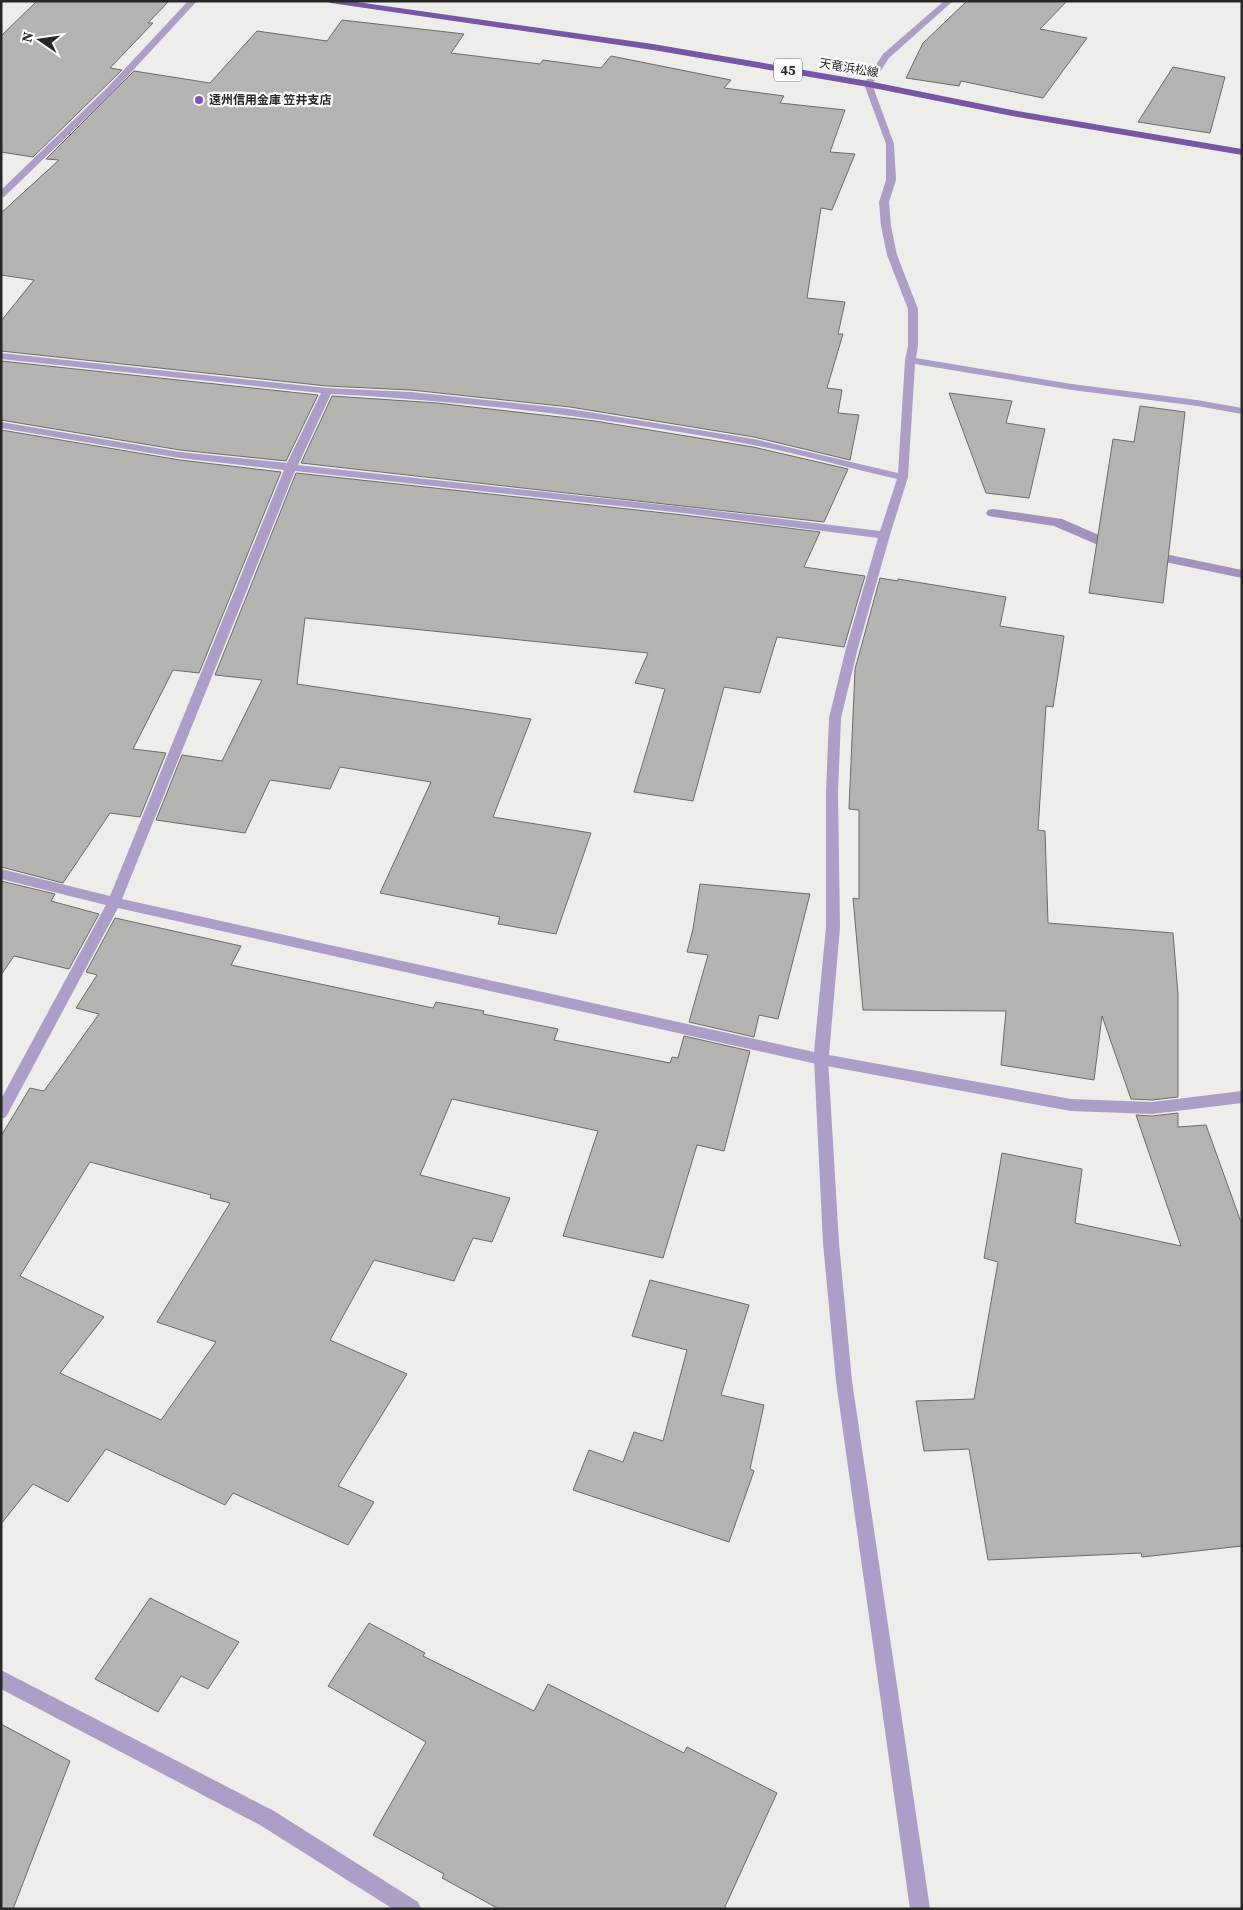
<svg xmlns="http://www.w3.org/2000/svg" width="1243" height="1910" font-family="'Source Serif 4','Noto Sans JP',serif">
<rect width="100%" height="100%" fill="#edeee9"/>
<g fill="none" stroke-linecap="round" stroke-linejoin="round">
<!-- stream -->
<path fill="#a292bc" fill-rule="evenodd" d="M993,509L1062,519L1122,545L1124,548L1117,552L1112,551L1054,526L988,516L986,513L988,510Z
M1146,550L1242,570V578L1141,557L1139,554Z"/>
</g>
<!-- building -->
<path fill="#b3b4af" stroke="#6b6c68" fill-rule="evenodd" d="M37,1H169L148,23H153L110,68L122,70L33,157L1,152V36Z
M967,1H1067L1040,29L1087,38L1043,98L961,81L959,86L906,78L923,43Z
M342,20L464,34L451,53L540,64L543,60L601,68L611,56L731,80L724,88L784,96L780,103L845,110L830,152L855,154L832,210L821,208L807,298L845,302L838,334H843L827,388L842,390L838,413L859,415L850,460L754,437L570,407L411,390L327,386L1,351V321L34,280L1,275V213L59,160L46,159L134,71L210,83L257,31L327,41Z
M1173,67L1225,77L1210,133L1138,122Z
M1,361L318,395L286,461L180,450L1,420Z
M949,393L1012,401L1006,423L1045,429L1029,498L986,493Z
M332,396L437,403L595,421L753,447L848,469L824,522L301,463Z
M1140,406L1185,412L1163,603L1089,593L1113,439L1134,442Z
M1,430L180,460L281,472L199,673L173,670L133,749L166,753L140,817L110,813L63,883L1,867Z
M296,473L683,515L820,532L804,567L865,576L844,647L777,637L760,693L724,687L693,801L634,792L665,689L635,683L648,653L305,618L297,684L531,719L493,817L591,833L556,934L498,924L500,917L380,893L431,782L340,767L330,789L270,780L245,833L156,820L182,755L222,761L262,680L215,675Z
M880,578L898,581V579L1006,597L1000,626L1064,636L1053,707L1046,706L1038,830L1045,831L1048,923L1173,933L1178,994V1097L1152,1100L1131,1099L1102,1016L1094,1080L1001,1065L1006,1011L863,1010L853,898L859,899V810L849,809L855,669Z
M1,881L55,894L51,901L99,914L69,969L14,956L1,975Z
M700,884L810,894L778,1019L759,1015L754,1037L689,1022L708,955L687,952L693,929Z
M115,918L241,946L231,965L433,1008L436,1002L484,1011L483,1014L558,1029L554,1040L670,1063L672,1057L678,1058L684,1036L750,1051L724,1151L697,1145L663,1258L563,1236L598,1131L452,1099L420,1175L510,1198L492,1242L473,1238L454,1281L374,1260L330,1340L407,1374L338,1486L374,1502L348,1545L233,1493L225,1505L106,1449L68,1502L33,1484L1,1524V1136L30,1088L44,1091L99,1014L76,1008L97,975L86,972ZM90,1162L211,1195L210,1198L230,1203L157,1322L216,1342L161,1420L60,1373L104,1317L20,1276Z
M1178,1113V1127L1206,1125L1242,1225V1546L1142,1557L1141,1553L988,1560L969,1449L924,1451L916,1401L974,1399L998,1262L984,1258L1002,1153L1082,1169L1075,1223L1181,1246L1136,1115L1152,1116Z
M650,1280L749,1305L721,1395L764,1405L750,1469L754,1471L729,1542L573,1490L589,1450L623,1462L634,1432L663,1441L687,1350L632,1336Z
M150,1598L239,1642L208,1689L181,1676L158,1712L95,1679Z
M369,1623L425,1653L423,1656L534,1711L548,1684L684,1753L687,1747L777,1793L724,1909H499L442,1878L444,1874L373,1835L426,1742L328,1686Z
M1,1724L70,1761L13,1909H1Z"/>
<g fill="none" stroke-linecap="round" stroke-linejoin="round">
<!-- minor -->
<path fill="#ad9dc9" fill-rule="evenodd" d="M868,81L872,84L894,144L896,180L889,202L891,226L897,255L918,309V346L916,358L1072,384L1197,400L1242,408V414L1197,406L1072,390L915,364L908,477L890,535L858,648L841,718L838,793L840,927L829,1055L1071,1099L1152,1102L1242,1091V1103L1152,1114L1071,1111L821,1065L118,908L6,1117L1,1119V1099L106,905L1,879V869L110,896L284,470L180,458L1,428V422L180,452L287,463L321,393L1,359V353L327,388L411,392L570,409L754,439L898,473L905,360L908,346V309L887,255L881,226L879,202L886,180V144L864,84ZM331,394C472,401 613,419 753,445C801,454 849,468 897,479L880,531L683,507L298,465ZM295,471L683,513L878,538L846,648L829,718L826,793V927L814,1052L122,899Z
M1,1670L274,1811L418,1902L421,1909H393L260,1825L1,1689Z"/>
<!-- tertiary -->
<path fill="#ad9dc9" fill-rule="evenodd" d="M188,1H197L112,93L4,197L1,198V190L106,89Z
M944,1H953L889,58L871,86H865L864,84L883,54Z
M821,1053L826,1055L828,1059L839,1243L852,1381L930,1909H910L836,1381L823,1243L814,1059L816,1055Z"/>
<!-- primary -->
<path fill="#7856a6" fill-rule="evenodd" d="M327,1H350L653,44L868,81L1012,110L1242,149V155L1012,116L868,87L653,50L331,3Z"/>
</g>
<!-- markers -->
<circle fill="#854ec6" stroke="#fff" stroke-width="2" cx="199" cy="100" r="5"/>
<g text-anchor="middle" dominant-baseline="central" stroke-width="4.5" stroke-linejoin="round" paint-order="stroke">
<!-- far-street labels -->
<g font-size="12" fill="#272826" stroke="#fff">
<text transform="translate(849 68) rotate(10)">天竜浜松線</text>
</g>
<!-- far-poi labels -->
<g font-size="12" font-weight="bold" fill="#272826" stroke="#fff" text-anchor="start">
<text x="209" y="100">遠州信用金庫 笠井支店</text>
</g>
<!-- shield labels -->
<rect fill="#fff" stroke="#686867" stroke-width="1" x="774" y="58.5" width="28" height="23" rx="4"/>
<g font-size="14" font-weight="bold" fill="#272826">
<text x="788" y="70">45</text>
</g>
</g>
<!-- border -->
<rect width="1243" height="1910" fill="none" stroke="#272826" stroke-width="5"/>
<!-- north arrow -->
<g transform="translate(40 40) rotate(283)" stroke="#ffffff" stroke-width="4" paint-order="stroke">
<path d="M0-4L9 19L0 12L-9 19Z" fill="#272826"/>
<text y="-8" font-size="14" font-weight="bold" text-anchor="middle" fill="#272826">N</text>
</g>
</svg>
